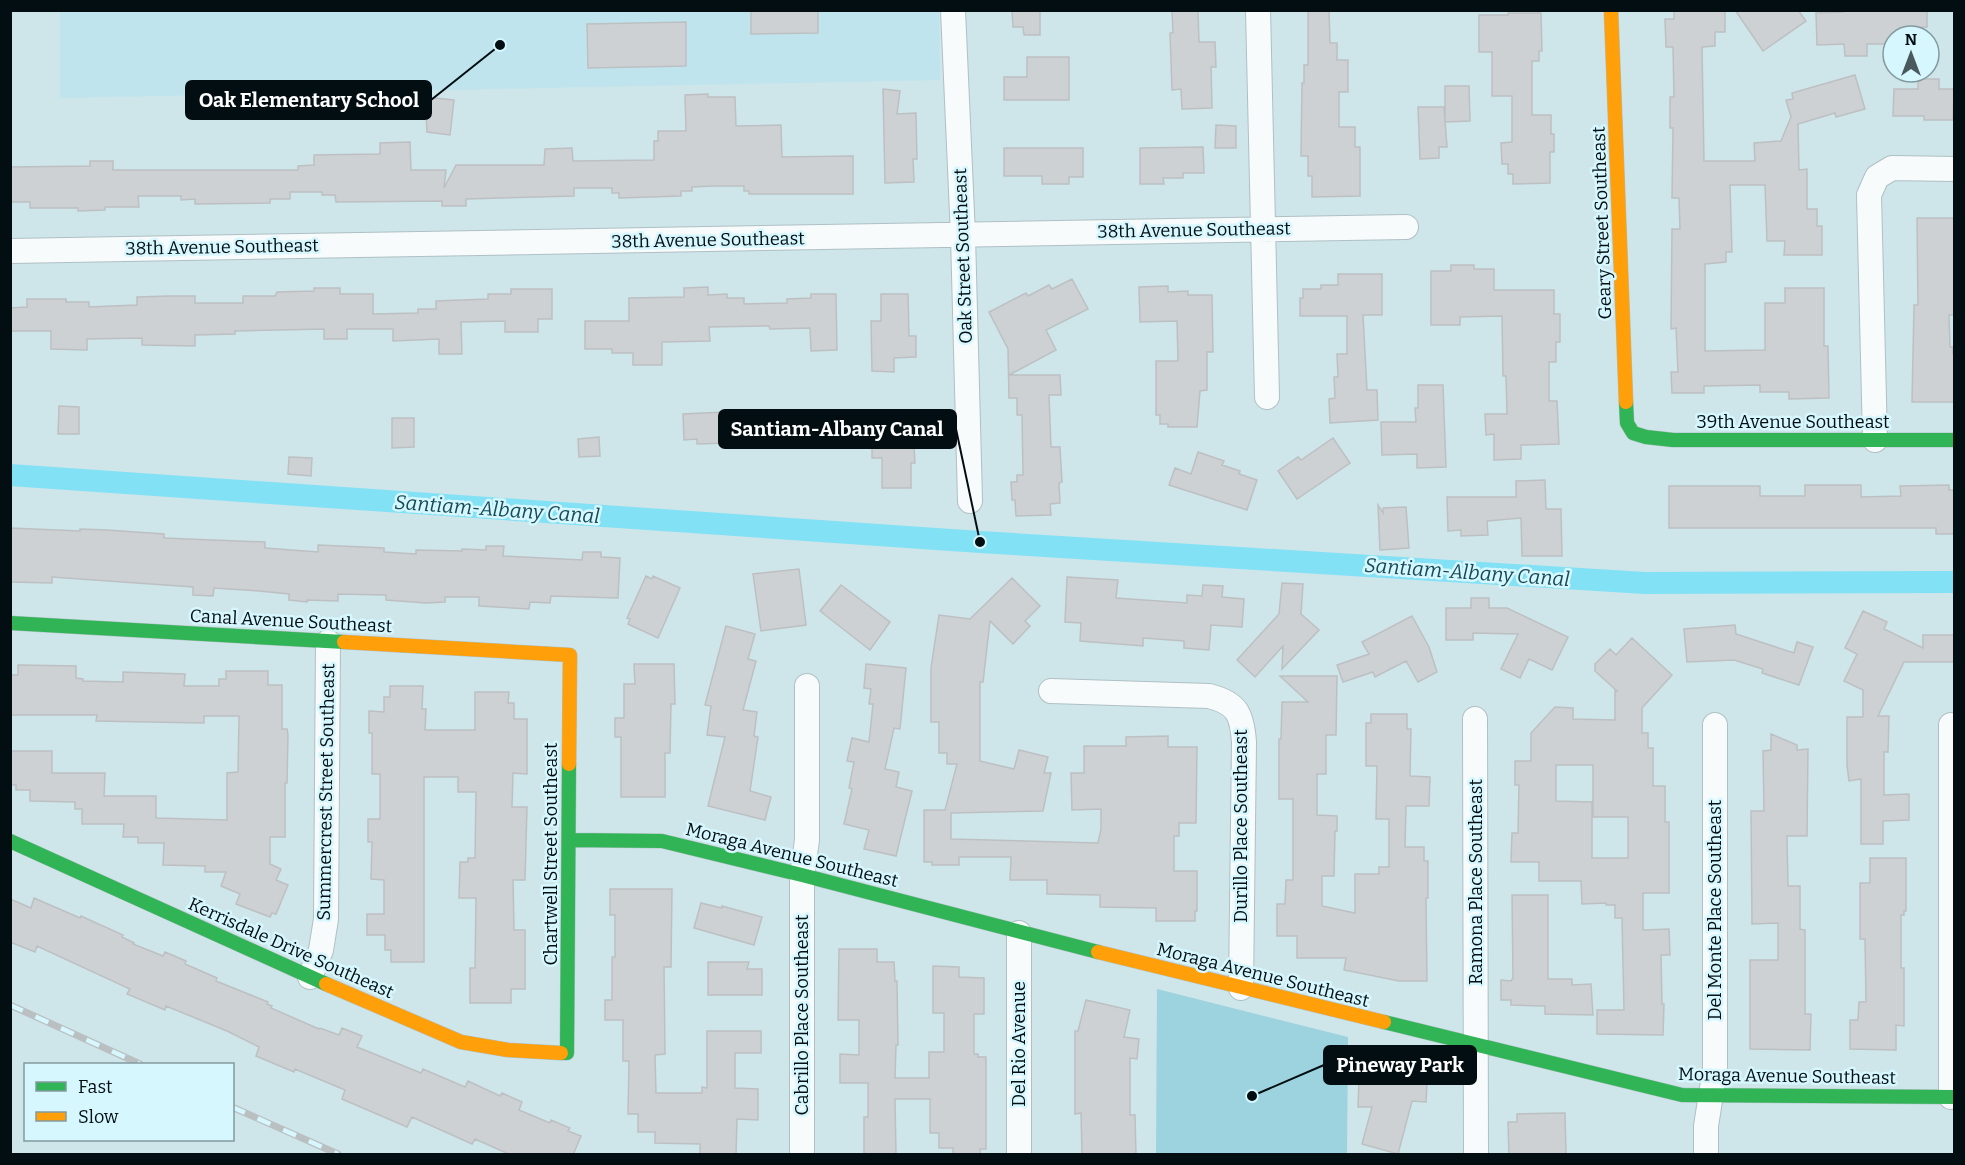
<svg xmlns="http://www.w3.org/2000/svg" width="1965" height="1165" font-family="Bitter,serif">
<rect width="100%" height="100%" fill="#cee5ea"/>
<!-- built -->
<path fill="#bfe4ed" d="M60,11H939L940,80L60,98Z"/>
<!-- green -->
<path fill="#9cd3df" d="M1157,989L1348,1037L1347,1154H1156Z"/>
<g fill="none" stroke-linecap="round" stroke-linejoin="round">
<!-- canal -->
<path stroke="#82e1f4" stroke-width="22" d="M10,475L980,542L1645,583L1954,582"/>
</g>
<!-- building -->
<path fill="#cdd1d3" stroke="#bdc0c2" stroke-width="1.5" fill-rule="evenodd" d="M751,10H818V33L751,34Z
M1012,10H1040V35H1024L1023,27H1013Z
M1172,10H1198L1199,42H1215L1216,67H1211L1212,108L1182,109L1181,89L1172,90L1170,33H1173Z
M1308,10H1329L1330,43H1337V60H1348V92H1339V127H1355V147H1360V196L1312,197V176H1308V156H1301L1302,83H1304V65H1308Z
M1674,10H1725V32H1715V46L1702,47L1704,161H1755L1754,143L1781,141L1791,117L1786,100L1793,99L1792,93L1855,75L1865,109L1836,117L1835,113L1798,124L1799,170L1807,169V209H1817V226H1822V255H1784L1785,241H1767L1765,185H1730L1732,252H1726V262L1705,264V351L1765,350V303H1785V288H1824V346H1828L1829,398L1789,399V392H1760V385L1704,386V393H1672L1671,372H1678L1676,328L1671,329L1672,229H1680L1679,198H1672L1673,128H1670V97H1674L1673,47H1666L1665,19H1674Z
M1735,10H1798L1806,21L1763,51Z
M1844,10H1927V27L1912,28V36H1893V44H1867V56H1845L1844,44L1817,45L1816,13L1844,12Z
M1508,13H1541L1542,51H1539V61H1532V115H1551V134H1554V152H1550V183L1513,184V174H1508V164H1502L1501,143L1512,142V96H1492V52H1479V15H1508Z
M686,22V66L588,68L587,24Z
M1027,57H1069V100H1004V77H1027Z
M1918,79H1939V89H1954L1953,120H1924V116H1893L1894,89H1918Z
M1445,86H1469L1470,121L1445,122Z
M883,89L900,91L897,114L916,113L917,159H913L914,182L885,183Z
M708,94V97H735L736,126L781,125L782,157L853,156V194H749V191H744V186H713L692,187V191H681V196L619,198V193H612V188H574V196L466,199V206H442V201L336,202L335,195H322V192H290V199H270V203L195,204V199L181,200V196H138L139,207H105V210L78,211V208H30V202H10V167L90,166V161H113V170H298V166L314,165V155L380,154V143L410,142L411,170H446L444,188L456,165H544L545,149L572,148L573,161L654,160V141H658V131H686L685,95Z
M425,97L454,100L450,135L427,132Z
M1418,107H1444L1447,147H1439V158L1420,159Z
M1216,125L1236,126V148H1215Z
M1203,147L1204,173H1183V178H1163L1164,184H1140V148Z
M1004,148H1083V177H1069V184H1042V176H1004Z
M1917,218H1954V315H1949L1950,347H1953V354H1954V402H1912L1914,305H1918Z
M1451,265H1474V269H1494V290H1554V314H1560V342H1556V362H1549V401H1557L1559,444L1521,445V459L1494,460V434L1486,435L1485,414H1507L1506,376H1503L1502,316L1460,317V325H1431V271H1451Z
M1338,274H1382V315H1363L1367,390H1377L1378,420L1330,423L1329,399L1335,398L1334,377H1338L1337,354H1347V316H1300V298H1303V289H1321V285H1338Z
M1072,279L1088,309L1046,330L1056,350L1009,375H1060L1061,395H1049L1051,447H1060L1062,482L1059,483L1060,503L1050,504L1051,515L1016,516L1015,500H1012L1011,482H1017V475H1023L1022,415H1017V398H1009L1008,349L989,312L1026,293L1028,296L1049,285L1052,289Z
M1168,286V292L1188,291V295H1212L1213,352H1207V390L1200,391L1197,427H1168V424H1160V415H1156V361H1178L1177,321L1140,322L1139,287Z
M708,287V295L727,294V298H744V304L787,303V299L811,298V294H836L837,350L811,351L810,328L770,329L769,326L709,327L710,341L662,342V365H633V353H612V349H585V321H629V298L684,297V288Z
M314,288H340V294H373V314L418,313V309H436V301L488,299V294H511V289H552V319H538V332H505V321L461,322L462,354H439V339L393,341V329H347V339H324V329L235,331V334L195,335V346L142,345V338L87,339V350L51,349V331H10V308L27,307V299H66V302H89V307L137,305V297L168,296H195V303H243V296H275L277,292L314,291Z
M881,294H908L909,336H916V357L894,358V372L872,371L871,321H881Z
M1418,385H1443L1446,467L1417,468V454L1382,455L1381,422H1416L1415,408H1418Z
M59,406L79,407V434H58Z
M724,412L725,423H760V426L805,428V443L757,442L697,444V439L684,440L683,414Z
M392,418H414V447L392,448Z
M919,421V447H914L915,463H911V488H882V458H872V422Z
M599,437L600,456L579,457L578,439Z
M1333,438L1350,463L1297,499L1278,471L1298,457L1301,460Z
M1198,452L1224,461L1222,465L1240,471L1239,474L1257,480L1247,510L1169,485L1175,468L1191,474Z
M289,457L312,458L311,476L288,474Z
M1545,480L1546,509H1561L1562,556H1522L1521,518L1487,521L1488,535L1461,536V530L1448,531L1447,497H1516V481Z
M1805,485H1861V497L1901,496L1900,486L1949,485V490H1954V534H1936V528H1669V486H1760V496H1805Z
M1378,505L1383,513V508L1406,507L1409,548L1380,550Z
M10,528L80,531V529L107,530L164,534V538L265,542V548L318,552V545L384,548V552L416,554V550L462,551V549L486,550V546H504L503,556L582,560L583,552H601V557L620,558L618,598L551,596L550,603L530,602L529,609L479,606V597H445V602L426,603L386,600V595L338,594V601L307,600V602L289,600V594L259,591L214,588L213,596L193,595V587L52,577V583L10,582Z
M799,569L806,625L761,631L753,574Z
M646,576L652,579L653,576L680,588L658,638L628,624L630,619L627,618Z
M1067,577L1118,580L1116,598L1144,600L1187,603V595L1202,596L1203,585L1223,586L1222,597L1244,599L1242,627L1211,625L1209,650L1184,648V641L1143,638V646L1080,641L1081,623L1065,622Z
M1012,578L1040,606L1025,621L1030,626L1013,644L990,621L983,682H980V761L1014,769L1019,750L1048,757L1044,773H1051L1043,811L951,813V839L1098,843L1101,829V809L1072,810L1071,773H1084V746H1126V737L1168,736V747H1197L1196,823H1179V836H1174V871H1197V911H1195V921H1156V908L1100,907V895L1047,894V880H1010L1011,857H959V865H932V862H924V810H945L957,764H947V753H939V722H931V668L939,615L970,619Z
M1282,583L1303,584L1301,614L1319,630L1282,669L1283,646L1255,677L1237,660L1279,614Z
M841,585L890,622L870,650L820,611Z
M1471,598H1489V608H1507L1568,637L1552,670L1529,659L1520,678L1501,669L1518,634L1473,633V640H1446V608H1471Z
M1863,611L1887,622L1884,629L1923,648V635H1954V662H1904L1878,716H1889L1888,752H1884V795L1909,794V820L1883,821V844H1861V779L1849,781L1847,765V717H1863V690L1844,681L1857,654L1845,648Z
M1412,616L1429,647L1437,672L1418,682L1406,661L1375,677L1373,672L1343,682L1337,665L1369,654L1362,642Z
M1735,625L1736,634L1794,653L1797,642L1813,647L1799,685L1762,673L1763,669L1734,660L1687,662L1684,629Z
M726,626L755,634L748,659L756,661L743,710L757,712L754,736L758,737L750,791L771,797L765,820L708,806L725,737L707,735L711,706L705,705Z
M1632,638L1672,675L1642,708V733H1648V748H1653V786H1665V822H1669V893H1643V930L1669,929L1670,955H1661L1662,1004H1664L1663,1035L1597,1034V1010H1624L1622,918H1615V905H1606V903L1582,904L1581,881H1539V862H1511L1512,833H1518L1519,785H1515V761H1531V733L1555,707L1573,708V719L1615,720V691H1617L1595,671V664L1610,649L1616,655ZM1556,765H1593V817H1628V858H1592V802L1556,801Z
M634,664H674L675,704H671L670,753H665V797H621V737H615V718H624V684H635Z
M866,664L906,668L900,729L894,728L885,769L899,772L896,787L912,791L896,856L864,849L869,830L844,824L852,789L849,788L854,762L847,761L852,738L869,742L873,704H869L871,689L864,688Z
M18,665L76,666V678L83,679V681L123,682V672L185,674L184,686H219V679H226V671H268V685H282V729H287L288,735L287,783H285V837H270V864L281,869L276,880L288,885L276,914L272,913L270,917L236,904L240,894L221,886L226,872H205V866L163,865L164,843H138V837H123L124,824H82V809H75V802L30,801V790H16V785H10V751H52V773H105L104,796H156V818L227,820V773L238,772L239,716H204V723L96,721L97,715H10V675H18Z
M1280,676H1337L1336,735H1326V774H1317V815L1337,816V831H1335L1334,876H1322V906L1355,913V874H1379V867H1389V819H1376L1377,766H1366V723H1371V714H1407V729H1411L1410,776L1430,777L1429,806H1406L1405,847H1424V861H1428V898H1426L1427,981H1399L1344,970L1346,958H1297V936H1277V904H1285L1286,880H1293V799H1279V739H1281L1282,702H1308Z
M390,686H423L422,709H426L425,730H475V692H509L508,703H514V719H527V774L513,773L512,807H527L525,880H513L514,930H525V989H511V1003H470V968H475L476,898H459L460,862H468V858H475L476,792H458V777H424V962H391V950H385V935H367V914H384V880L371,879L372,842H368V819H380V774H372V733H369V711L384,712V697H390Z
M1771,734L1797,745V750L1808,749L1807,836H1787L1788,886H1800V929L1805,930V1014H1811L1810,1050L1750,1049V960H1778V923L1752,924L1751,811H1764L1763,751L1771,750Z
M1870,858H1906V911H1904V915H1901V968H1904V1026L1896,1025V1050L1850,1049V1020H1858L1859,1002H1866L1865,939H1860V883H1870Z
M610,889H672L671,967H664L665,1054L655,1055L656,1093H702V1087L707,1088V1031H761V1053H735V1088L758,1089V1120L737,1119L736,1155H700V1144L655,1143V1132H638V1114H628L629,1061H623V1020H605V1000H612V957H615V915H610Z
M1512,895H1548V979H1572V985L1591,984L1593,1015L1545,1014V1006L1511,1005V1000H1501V980L1511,981L1513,978Z
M34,898L80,918L81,916L123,935L122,937L134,943L133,944L163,956L165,952L186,961L185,964L217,978L216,981L268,1002L267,1004L272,1006L271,1008L319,1029L320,1028L339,1035L342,1028L362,1036L357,1047L421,1073L423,1069L465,1087L468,1081L500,1096L502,1093L522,1102L519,1110L550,1123L551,1120L570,1128L568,1131L581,1136L573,1155H511L475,1139L472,1144L412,1117L407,1127L342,1099L345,1090L295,1069L294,1072L256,1056L259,1047L227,1031L166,1006L165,1010L127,994L130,989L37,946L35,952L10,942V899L31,908Z
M701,903L722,908V906L762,917L754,945L694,928Z
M839,949H877V962H894L895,981H897L898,1045H896L895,1078H929V1052H944V1013H933V966L959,967V977L984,978V1014H974V1054H978V1057H986V1149H980V1155H953V1148H939V1133H930V1099H895L896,1155H864V1117H868V1083H840V1054L859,1055V1020H838Z
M708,962H749L747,969H762V995H708Z
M1086,1000L1130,1010L1124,1037L1139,1039L1137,1059L1130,1058V1115H1135L1136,1155H1082L1081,1113L1075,1114V1031H1078Z
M1359,1079L1427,1083L1426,1102L1412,1101L1398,1154L1362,1144L1372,1107H1358Z
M1565,1113L1566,1154L1509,1155L1508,1122H1517V1114Z"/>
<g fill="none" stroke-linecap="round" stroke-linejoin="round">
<!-- street casing -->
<g stroke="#afc0c4" stroke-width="26">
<path id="street" d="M953,10L963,236L970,501
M1258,10L1267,397
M10,251L1406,227
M1875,440L1869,195L1877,177L1892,168L1954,169
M1051,691L1209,696C1237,703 1242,714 1244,742L1241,988
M1475,719L1476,1154
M310,977L321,950L326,919L328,642
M1951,1097V725
M802,1154V875L807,840V686
M1019,1154V933
M1706,1154V1126L1715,1069V725"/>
</g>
<!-- fast casing -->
<g stroke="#afc0c4" stroke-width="15">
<path id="fast" d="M1626,402L1627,423L1633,433L1646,437L1673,440H1954
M10,623L344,642
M570,840L662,841L802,875L1098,952
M10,841L326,984
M1384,1022L1682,1095L1954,1097
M561,1053H567L569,764"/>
</g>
<!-- slow casing -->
<g stroke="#afc0c4" stroke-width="15">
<path id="slow" d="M1611,10L1626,402
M344,642L570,655L569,764
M1098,952L1384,1022
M326,984L461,1042L508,1050L561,1053"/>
</g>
<!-- street -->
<use href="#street" stroke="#f8fbfc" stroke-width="24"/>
<!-- fast -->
<use href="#fast" stroke="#30b455" stroke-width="14"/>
<!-- slow -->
<use href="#slow" stroke="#ff9f0a" stroke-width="14"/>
<!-- rail casing -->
<g stroke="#bac0c1" stroke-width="7">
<path id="rail" d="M10,1005L140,1064
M232,1107L338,1154"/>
</g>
<!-- rail -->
<use href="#rail" stroke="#d7f7ff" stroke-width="4.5" stroke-dasharray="14" stroke-linecap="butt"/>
</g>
<g text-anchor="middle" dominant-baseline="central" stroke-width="5" stroke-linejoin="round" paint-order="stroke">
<!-- street labels -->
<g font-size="18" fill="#020e11" stroke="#d7f7ff">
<text transform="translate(1602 223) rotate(-92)">Geary Street Southeast</text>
<text transform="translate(1194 230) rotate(-1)">38th Avenue Southeast</text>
<text transform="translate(708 240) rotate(-1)">38th Avenue Southeast</text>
<text transform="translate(222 247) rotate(-1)">38th Avenue Southeast</text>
<text transform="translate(963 256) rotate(-92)">Oak Street Southeast</text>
<text x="1793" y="422">39th Avenue Southeast</text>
<text transform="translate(291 621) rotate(3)">Canal Avenue Southeast</text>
<text transform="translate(326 792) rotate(-89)">Summercrest Street Southeast</text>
<text transform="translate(1241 826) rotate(-90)">Durillo Place Southeast</text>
<text transform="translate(551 854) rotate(-90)">Chartwell Street Southeast</text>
<text transform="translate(792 855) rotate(14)">Moraga Avenue Southeast</text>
<text transform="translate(1476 882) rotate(-90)">Ramona Place Southeast</text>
<text transform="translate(1715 910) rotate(-90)">Del Monte Place Southeast</text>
<text transform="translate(291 948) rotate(24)">Kerrisdale Drive Southeast</text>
<text transform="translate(1263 975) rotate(14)">Moraga Avenue Southeast</text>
<text transform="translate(802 1015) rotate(-90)">Cabrillo Place Southeast</text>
<text transform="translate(1019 1044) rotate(-90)">Del Rio Avenue</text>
<text transform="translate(1787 1076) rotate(1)">Moraga Avenue Southeast</text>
</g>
<!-- water labels -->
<g font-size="20" font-style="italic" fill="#144b56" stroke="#d7f7ff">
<text transform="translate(497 509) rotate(4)">Santiam-Albany Canal</text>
<text transform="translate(1467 572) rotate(4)">Santiam-Albany Canal</text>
</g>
</g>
<!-- callouts -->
<path fill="none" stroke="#020e11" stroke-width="2" d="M500 45L431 100M980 542L956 429M1252 1096L1324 1065"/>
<g fill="#020e11" stroke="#d7f7ff" stroke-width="2">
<circle cx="500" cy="45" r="6"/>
<circle cx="980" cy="542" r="6"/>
<circle cx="1252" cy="1096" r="6"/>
</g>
<g fill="#020e11" stroke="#020e11" stroke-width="2">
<rect x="186" y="81" width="245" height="38" rx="6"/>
<rect x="719" y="410" width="237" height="38" rx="6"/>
<rect x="1324" y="1046" width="152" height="38" rx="6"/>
</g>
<g font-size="20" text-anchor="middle" font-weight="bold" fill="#fff">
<text x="309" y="107">Oak Elementary School</text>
<text x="837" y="436">Santiam-Albany Canal</text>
<text x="1400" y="1072">Pineway Park</text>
</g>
<!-- border -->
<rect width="1965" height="1165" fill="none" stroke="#020e11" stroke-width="24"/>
<!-- legend -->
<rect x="24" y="1063" width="210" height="78" fill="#d7f7ff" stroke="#829aa0" stroke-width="1.5"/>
<rect x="36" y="1082" width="30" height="9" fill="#30b455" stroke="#829aa0" stroke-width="1.5"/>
<text x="78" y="1093" font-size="18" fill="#020e11">Fast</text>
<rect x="36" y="1112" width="30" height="9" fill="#ff9f0a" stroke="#829aa0" stroke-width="1.5"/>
<text x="78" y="1123" font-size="18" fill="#020e11">Slow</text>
<!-- north arrow -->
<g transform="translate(1911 54)"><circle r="28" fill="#d7f7ff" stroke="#829aa0" stroke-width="1.5"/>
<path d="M0-4.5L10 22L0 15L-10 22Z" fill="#49595d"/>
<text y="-9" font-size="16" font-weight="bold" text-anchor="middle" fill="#020e11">N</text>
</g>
</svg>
